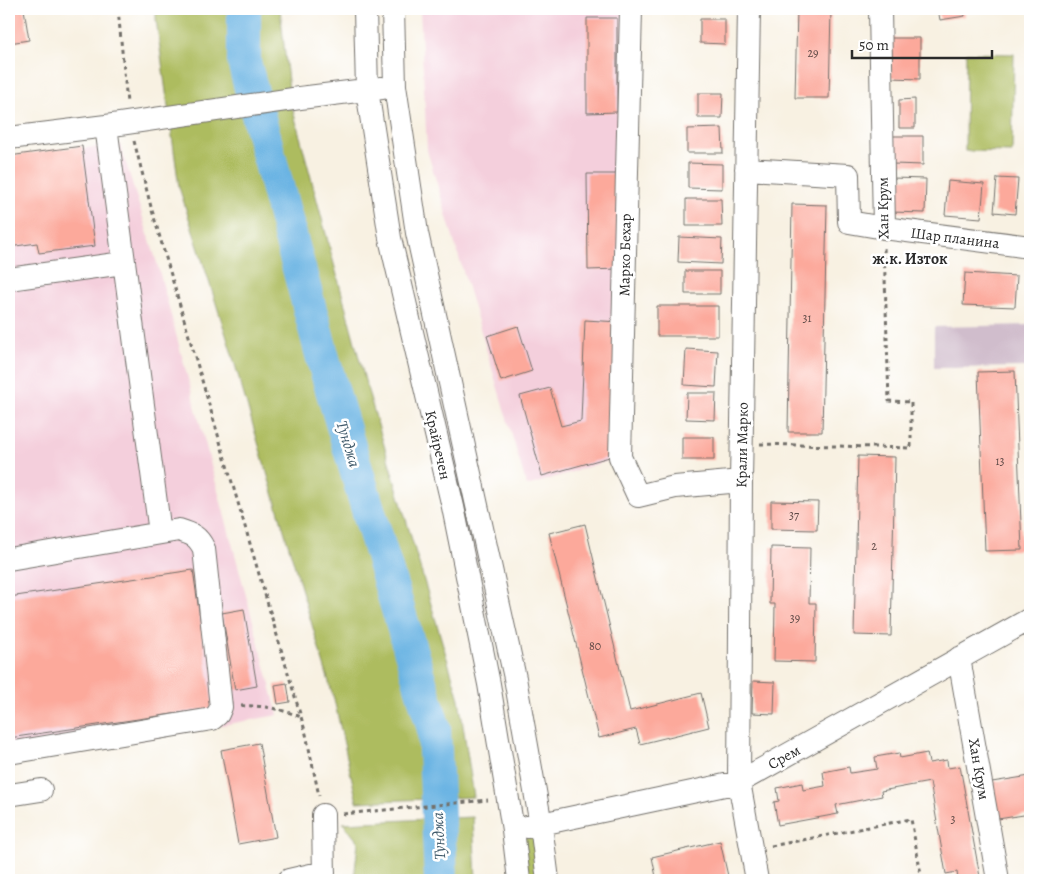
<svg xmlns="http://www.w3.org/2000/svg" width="1039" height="889" font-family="Alegreya,serif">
<rect width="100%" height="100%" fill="#fff"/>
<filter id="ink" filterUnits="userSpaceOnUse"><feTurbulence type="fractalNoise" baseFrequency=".02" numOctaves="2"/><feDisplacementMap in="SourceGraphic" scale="10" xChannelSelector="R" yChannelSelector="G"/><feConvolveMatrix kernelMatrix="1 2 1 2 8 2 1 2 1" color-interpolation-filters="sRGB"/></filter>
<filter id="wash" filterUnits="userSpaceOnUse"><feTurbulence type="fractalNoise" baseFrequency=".0096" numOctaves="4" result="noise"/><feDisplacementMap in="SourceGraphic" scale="20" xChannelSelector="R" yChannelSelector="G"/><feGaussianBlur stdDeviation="1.12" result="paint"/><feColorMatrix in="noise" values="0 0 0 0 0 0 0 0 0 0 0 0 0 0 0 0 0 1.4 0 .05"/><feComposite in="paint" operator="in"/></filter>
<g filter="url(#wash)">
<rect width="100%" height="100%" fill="#f8f1e2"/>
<!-- built -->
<path fill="#f4cfdc" d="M420,9H631L620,457L527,486L427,150Z
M120,144L157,263L278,715L36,759L9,767V157Z"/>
<!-- industrial -->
<path fill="#d0bdcc" d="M1030,325V367L934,368V327Z"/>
<!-- green -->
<path fill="#adbc5e" stroke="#6c7444" d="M156,9H280L290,99L366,384L459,699L474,797L357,802L334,699L228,341L179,187L156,19Z
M966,53L1014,54L1012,152L965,151Z
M473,817L476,880H354L358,842L343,823Z
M541,825L548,880H519L513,830Z"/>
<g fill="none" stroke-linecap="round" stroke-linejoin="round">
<!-- river -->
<path stroke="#6bb4e3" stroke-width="34" d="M244,9V62L325,366L434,729L441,880"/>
</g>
<g id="blocks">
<!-- building -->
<path fill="#fca99b" d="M9,9H24L29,40L9,43Z
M797,9H831L829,98H795Z
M938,9H964L965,16L940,20Z
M587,18H617V112L587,113Z
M700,19H725V44L700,43Z
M891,38H920V79L891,78Z
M698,93H723L722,118H698Z
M915,99V128H899V100Z
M722,128L723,153H687V129Z
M893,136H923V165L893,164Z
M82,146L95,246L39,253L37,243L9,247V156Z
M688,163L722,164V189L688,188Z
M587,174H617L618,269L588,270Z
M892,178L926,179L925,213L891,212Z
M997,178L1018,179L1015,214L994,212Z
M948,181L984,184L981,218L945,215Z
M686,199H721L722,226H686Z
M792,204L827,205L822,432H788Z
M679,237L722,239L721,264L678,262Z
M685,271H720V294H685Z
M965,273L1017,276L1015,307L963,305Z
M657,306H718V336H657Z
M585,320L620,322L613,456L542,476L520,396L550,388L561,426L581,421Z
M518,326L532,371L501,381L487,336Z
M686,349L718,351L716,387L684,385Z
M1015,371L1022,550L985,551L978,372Z
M687,393H716L715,420L686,419Z
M682,437H714V460H682Z
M858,456L895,457L891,636L854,635Z
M771,501L818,502L817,530L771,529Z
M585,524L630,711L701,693L709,727L640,744L636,729L599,738L549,533Z
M771,547L810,548L809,603H816L815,662L774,661L775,604H770Z
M193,570L213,708L9,738V597Z
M244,609L257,686L235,690L222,613Z
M753,681L775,682L774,714L752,713Z
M287,683L290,702L278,704L275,685Z
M259,743L276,837L238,844L221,750Z
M899,753L900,758L927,753L929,763L947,760L948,768L960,766L980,877L958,880L957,872L946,874L930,782L881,791L882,796L836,805L838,814L778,825L774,802L779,801L777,788L802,783L803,790L825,786L823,772L849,767L850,773L877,769L875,757Z
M1030,776V814L998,819L992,782Z
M720,841L728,876L710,880H645L656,877L652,857Z"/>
</g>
</g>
<g filter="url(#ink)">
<use href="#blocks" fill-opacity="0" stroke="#73706b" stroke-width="1"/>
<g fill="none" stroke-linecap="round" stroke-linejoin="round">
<!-- minor casing -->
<g stroke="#73706b" stroke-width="24">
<path id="minor" d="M365,9L367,90L390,238L453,507L489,684L513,830L519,880
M393,9L395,86L417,233L515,678L541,825L548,880
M631,9L620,457L638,496L675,487L741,481
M749,9L741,481L739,782L757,880
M880,9L884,228
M106,126L160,533
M9,138L106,126L300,98L382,88
M746,169L848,175L849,222L884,228L1030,247
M9,279L123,263
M9,559L179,530C192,534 198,536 204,549L221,707L218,714L212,719L9,753
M959,658L998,880
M9,795L41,790
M323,815L324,880
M527,827L739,782L1030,619
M289,880L324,872"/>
</g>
<!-- path -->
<path stroke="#73706b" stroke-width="3" stroke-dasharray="4 4" stroke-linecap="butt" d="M118,9L127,103
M134,141L151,207L306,734L319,796
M760,444L911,448V402L889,401L884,247
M241,706C263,705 281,709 301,717
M343,814L488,800
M771,846L911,819L922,880"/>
<!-- minor -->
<use href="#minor" stroke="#fff" stroke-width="22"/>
</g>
</g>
<g text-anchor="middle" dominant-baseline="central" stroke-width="5" stroke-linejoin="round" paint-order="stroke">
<!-- number labels -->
<g font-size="12" fill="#5f4a47">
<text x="813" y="53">29</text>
<text x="807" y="318">31</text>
<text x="1000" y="461">13</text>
<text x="794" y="515">37</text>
<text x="874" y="546">2</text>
<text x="795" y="618">39</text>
<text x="595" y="646">80</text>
<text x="953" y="819">3</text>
</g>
<!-- street labels -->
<g font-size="15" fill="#2b2b2b" stroke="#fff">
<text transform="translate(883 208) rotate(-91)">Хан Крум</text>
<text transform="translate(955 238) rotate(7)">Шар планина</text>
<text transform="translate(625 255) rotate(-89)">Марко Бехар</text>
<text transform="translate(438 445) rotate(77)">Крайречен</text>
<text transform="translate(742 445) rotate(-89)">Крали Марко</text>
<text transform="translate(784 757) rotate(-29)">Срем</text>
<text transform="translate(979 769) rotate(80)">Хан Крум</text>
</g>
<!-- neighbourhood labels -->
<g font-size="16" font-weight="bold" fill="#2b2b2b" stroke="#fff">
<text x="910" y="259">ж.к. Изток</text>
</g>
<!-- water labels -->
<g font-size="16" font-style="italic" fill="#415b6b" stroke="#fff">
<text transform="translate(348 444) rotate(73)">Тунджа</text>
<text transform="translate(439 836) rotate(-93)">Тунджа</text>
</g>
</g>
<!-- margin -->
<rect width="1039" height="889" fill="none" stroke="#fff" stroke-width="30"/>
<!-- scale -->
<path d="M852 50v8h140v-8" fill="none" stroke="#2b2b2b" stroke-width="2.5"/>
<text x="859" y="50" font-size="15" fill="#2b2b2b" stroke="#ffffff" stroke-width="4" paint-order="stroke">50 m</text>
</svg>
